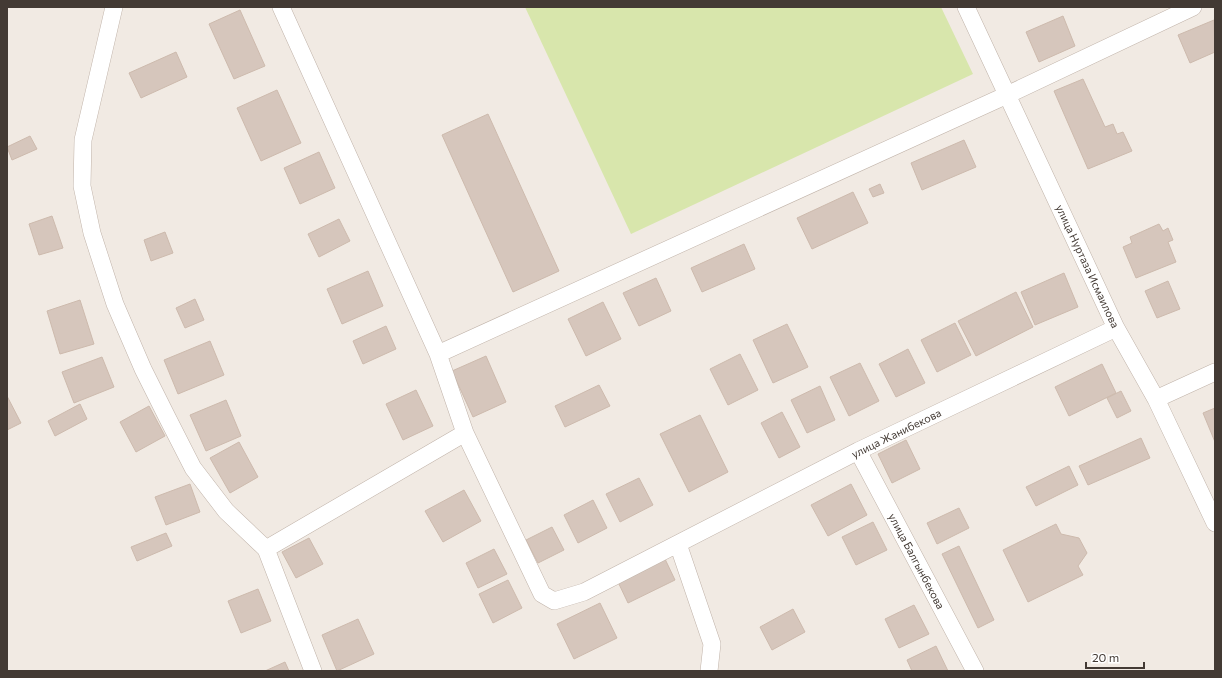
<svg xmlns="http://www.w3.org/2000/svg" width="1222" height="678" font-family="Commissioner,sans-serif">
<rect width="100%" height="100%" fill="#f1eae3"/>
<!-- green -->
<path fill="#d8e6ac" d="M525,7H941L973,74L631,234Z"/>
<!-- building -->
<path fill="#d6c6bc" stroke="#cdbaad" d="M240,10L265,66L234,79L209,24Z
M1063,16L1075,46L1039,62L1026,32Z
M1214,20L1215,52L1190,63L1178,35Z
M176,52L187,77L141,98L129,73Z
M1083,79L1105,127L1113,124L1117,134L1123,132L1132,151L1088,169L1054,91Z
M277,90L301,143L261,161L237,108Z
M488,114L559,271L513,292L442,135Z
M30,136L37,149L12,160L7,147Z
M964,140L976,167L922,190L911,163Z
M319,152L335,188L300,204L284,168Z
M880,184L884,193L873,197L869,189Z
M853,192L868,223L812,249L797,218Z
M52,216L63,248L39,255L29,224Z
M339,219L350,241L319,257L308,234Z
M1159,224L1163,231L1168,228L1173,240L1168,242L1176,262L1136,278L1123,247L1132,243L1130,237Z
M165,232L173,253L151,261L144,240Z
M744,244L755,269L702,292L691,268Z
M368,271L383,306L342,324L327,289Z
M1064,273L1078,307L1035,325L1021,292Z
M656,278L671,311L639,326L623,293Z
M1168,281L1180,309L1157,318L1145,291Z
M1016,292L1033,327L976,356L958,321Z
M195,299L204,320L185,328L176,308Z
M80,300L94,344L60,354L47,311Z
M603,302L621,339L586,356L568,319Z
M955,323L971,355L937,372L921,340Z
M787,324L808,367L773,383L753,340Z
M386,326L396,349L363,364L353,341Z
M210,341L224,375L178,394L164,360Z
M908,349L925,383L896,397L879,364Z
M740,354L758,390L728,405L710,369Z
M486,356L506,402L473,417L452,371Z
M102,357L114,387L74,403L62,372Z
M860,363L879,401L849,416L830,377Z
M1102,364L1116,393L1069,416L1055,387Z
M599,385L610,406L565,427L555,406Z
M820,386L835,420L807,433L791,400Z
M416,390L433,426L403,440L386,404Z
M1121,391L1131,411L1117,418L1107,398Z
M7,396L21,423L7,430Z
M226,400L241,436L206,451L190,415Z
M80,404L87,419L55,436L48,421Z
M149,406L165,436L136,452L120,422Z
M1215,408V442L1203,413Z
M782,412L800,447L779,458L761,423Z
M700,415L728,472L689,492L660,434Z
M1141,438L1150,458L1088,485L1079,466Z
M906,440L920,469L892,483L878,454Z
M239,442L258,477L230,493L210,458Z
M1069,466L1078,485L1036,506L1026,487Z
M639,478L653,505L620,522L606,494Z
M190,484L200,512L166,525L155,497Z
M851,484L867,515L828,536L811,505Z
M464,490L481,521L443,542L425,511Z
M593,500L607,528L578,543L564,515Z
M959,508L969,528L937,544L927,523Z
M873,522L887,550L856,565L842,537Z
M1056,524L1061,534L1079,538L1087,553L1078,566L1083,575L1028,602L1003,550Z
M552,527L564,550L538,563L526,540Z
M166,533L172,546L137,561L131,547Z
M309,538L323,564L296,578L282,552Z
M959,546L994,620L978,628L942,554Z
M494,549L507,574L478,588L466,563Z
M665,559L675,580L628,603L618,582Z
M508,580L522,608L493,623L479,594Z
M258,589L271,621L241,633L228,601Z
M600,603L617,638L574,659L557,624Z
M914,605L929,634L899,648L885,619Z
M793,609L805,632L772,650L760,627Z
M358,619L374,654L337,671L322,635Z
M936,646L948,671H912L907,660Z
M285,662L289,671H265Z"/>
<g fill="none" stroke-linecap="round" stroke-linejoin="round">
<!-- minor casing -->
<g stroke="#c0b3a9" stroke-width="18">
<path id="minor" d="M114,7L83,140L82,186L92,233L115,304L143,369L167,417L193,468L226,511L266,549L313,671
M281,7L438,354L1007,95L1193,7
M966,7L1116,328L1156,399L1215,523
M438,354L465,433L542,594L554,601L584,592L858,451L1116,328
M1156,399L1215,372
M858,451L975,671
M678,544L712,644L709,671
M266,549L465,433"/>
</g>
<!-- minor -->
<use href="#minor" stroke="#fff" stroke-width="17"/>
</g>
<g text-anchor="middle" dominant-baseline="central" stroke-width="3" stroke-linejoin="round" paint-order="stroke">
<!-- street labels -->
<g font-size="11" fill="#433a34" stroke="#fff">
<text transform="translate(1088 266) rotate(65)">улица Нуртаза Исмаилова</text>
<text transform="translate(896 433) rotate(-26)">улица Жанибекова</text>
<text transform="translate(917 561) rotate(62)">улица Балгынбекова</text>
</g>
</g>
<!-- border -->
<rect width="1222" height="678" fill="none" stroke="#433a34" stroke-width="16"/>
<!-- scale -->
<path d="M1086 662v6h58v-6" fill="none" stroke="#433a34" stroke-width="2"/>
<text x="1092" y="662" font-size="12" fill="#433a34" stroke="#ffffff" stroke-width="3" paint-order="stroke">20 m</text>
</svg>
